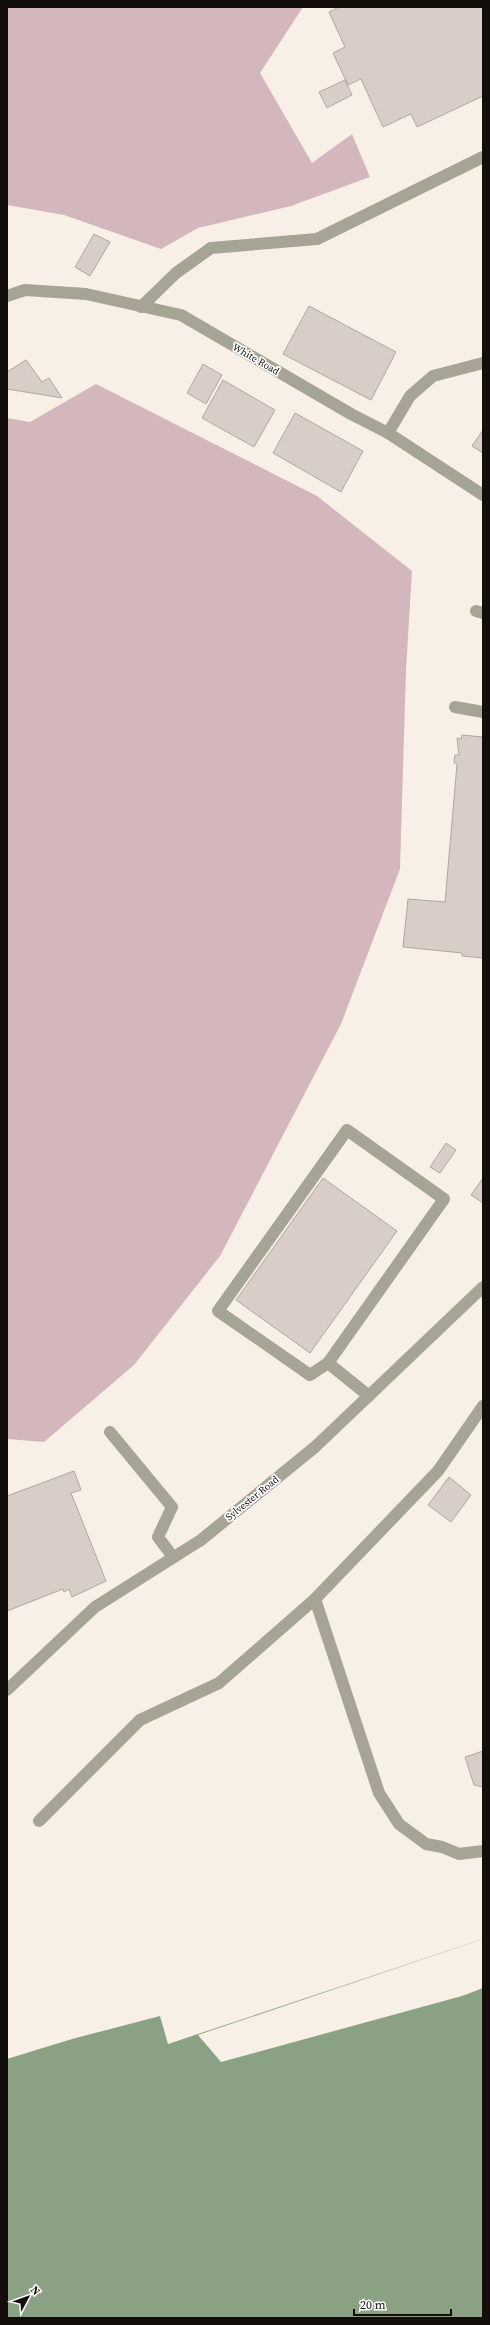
<svg xmlns="http://www.w3.org/2000/svg" width="490" height="2325" font-family="'Source Serif 4',serif">
<rect width="100%" height="100%" fill="#f8f0e7"/>
<!-- green -->
<path fill="#d4b7bc" d="M7,7H303L260,73L312,163L352,134L370,177L291,206L198,228L161,249L64,215L7,205Z
M96,384L317,496L412,571L406,670L400,869L341,1024L220,1256L134,1365L44,1442L7,1439V418L30,422Z"/>
<!-- water -->
<path fill="#8aa183" d="M483,1939V2318H7V2059L72,2039L160,2016L168,2044Z"/>
<!-- pier -->
<path fill="#f8f0e7" d="M483,1939V1988L462,1996L221,2062L198,2035Z"/>
<!-- building -->
<path fill="#d9cdc8" stroke="#b2a6a1" d="M339,7H483V96L417,127L411,114L383,127L361,79L348,85L333,53L345,47L329,12Z
M345,80L352,95L327,108L319,92Z
M94,234L110,242L90,276L75,267Z
M309,306L396,352L371,400L283,354Z
M26,360L42,382L49,378L62,398L7,389V372Z
M203,364L222,375L206,404L187,393Z
M223,380L275,410L254,447L202,418Z
M295,413L363,451L341,492L273,453Z
M483,430V453L472,446Z
M462,735L483,737V958L462,956V953L403,947L408,899L445,902L457,764L454,763L455,755H459L457,738L461,739Z
M446,1143L456,1150L440,1173L430,1167Z
M323,1178L397,1231L310,1353L236,1300Z
M483,1178V1203L471,1195Z
M74,1471L81,1490L71,1493L106,1581L72,1597L69,1589L64,1592L63,1589L7,1611V1496Z
M449,1477L471,1495L451,1522L428,1505Z
M483,1751V1787L474,1785L465,1757Z"/>
<g fill="none" stroke-linecap="round" stroke-linejoin="round">
<!-- service -->
<path stroke="#a5a495" stroke-width="12" d="M141,307L176,273L211,248L317,239L483,157
M388,433L410,396L433,376L483,363
M476,611L483,613
M455,707L483,712
M347,1130L444,1199L328,1363L310,1375L218,1311Z
M328,1363L369,1396
M110,1432L172,1507L158,1537L173,1557"/>
<!-- minor -->
<path stroke="#a5a495" stroke-width="12" d="M7,296L25,290L86,294L181,315L351,414L388,433L483,495
M315,1599L379,1793L399,1824L426,1844L442,1847L459,1854L483,1851
M7,1690L95,1607L201,1540L315,1447L483,1287
M39,1821L140,1720L219,1683L315,1599L438,1471L483,1406"/>
</g>
<g text-anchor="middle" dominant-baseline="central" stroke-width="3.5" stroke-linejoin="round" paint-order="stroke">
<!-- street labels -->
<g font-size="10" fill="#110e0b" stroke="#fff">
<text transform="translate(256 359) rotate(30)">White Road</text>
<text transform="translate(252 1498) rotate(-39)">Sylvester Road</text>
</g>
</g>
<!-- border -->
<rect width="490" height="2325" fill="none" stroke="#110e0b" stroke-width="16"/>
<!-- north arrow -->
<g transform="translate(28 2297) rotate(49)" stroke="#ffffff" stroke-width="3" paint-order="stroke">
<path d="M0-3L7 15L0 10L-7 15Z" fill="#110e0b"/>
<text y="-6" font-size="11" font-weight="bold" text-anchor="middle" fill="#110e0b">N</text>
</g>
<!-- scale -->
<path d="M354 2309v6h97v-6" fill="none" stroke="#110e0b" stroke-width="2"/>
<text x="360" y="2309" font-size="12" fill="#110e0b" stroke="#ffffff" stroke-width="3" paint-order="stroke">20 m</text>
</svg>
